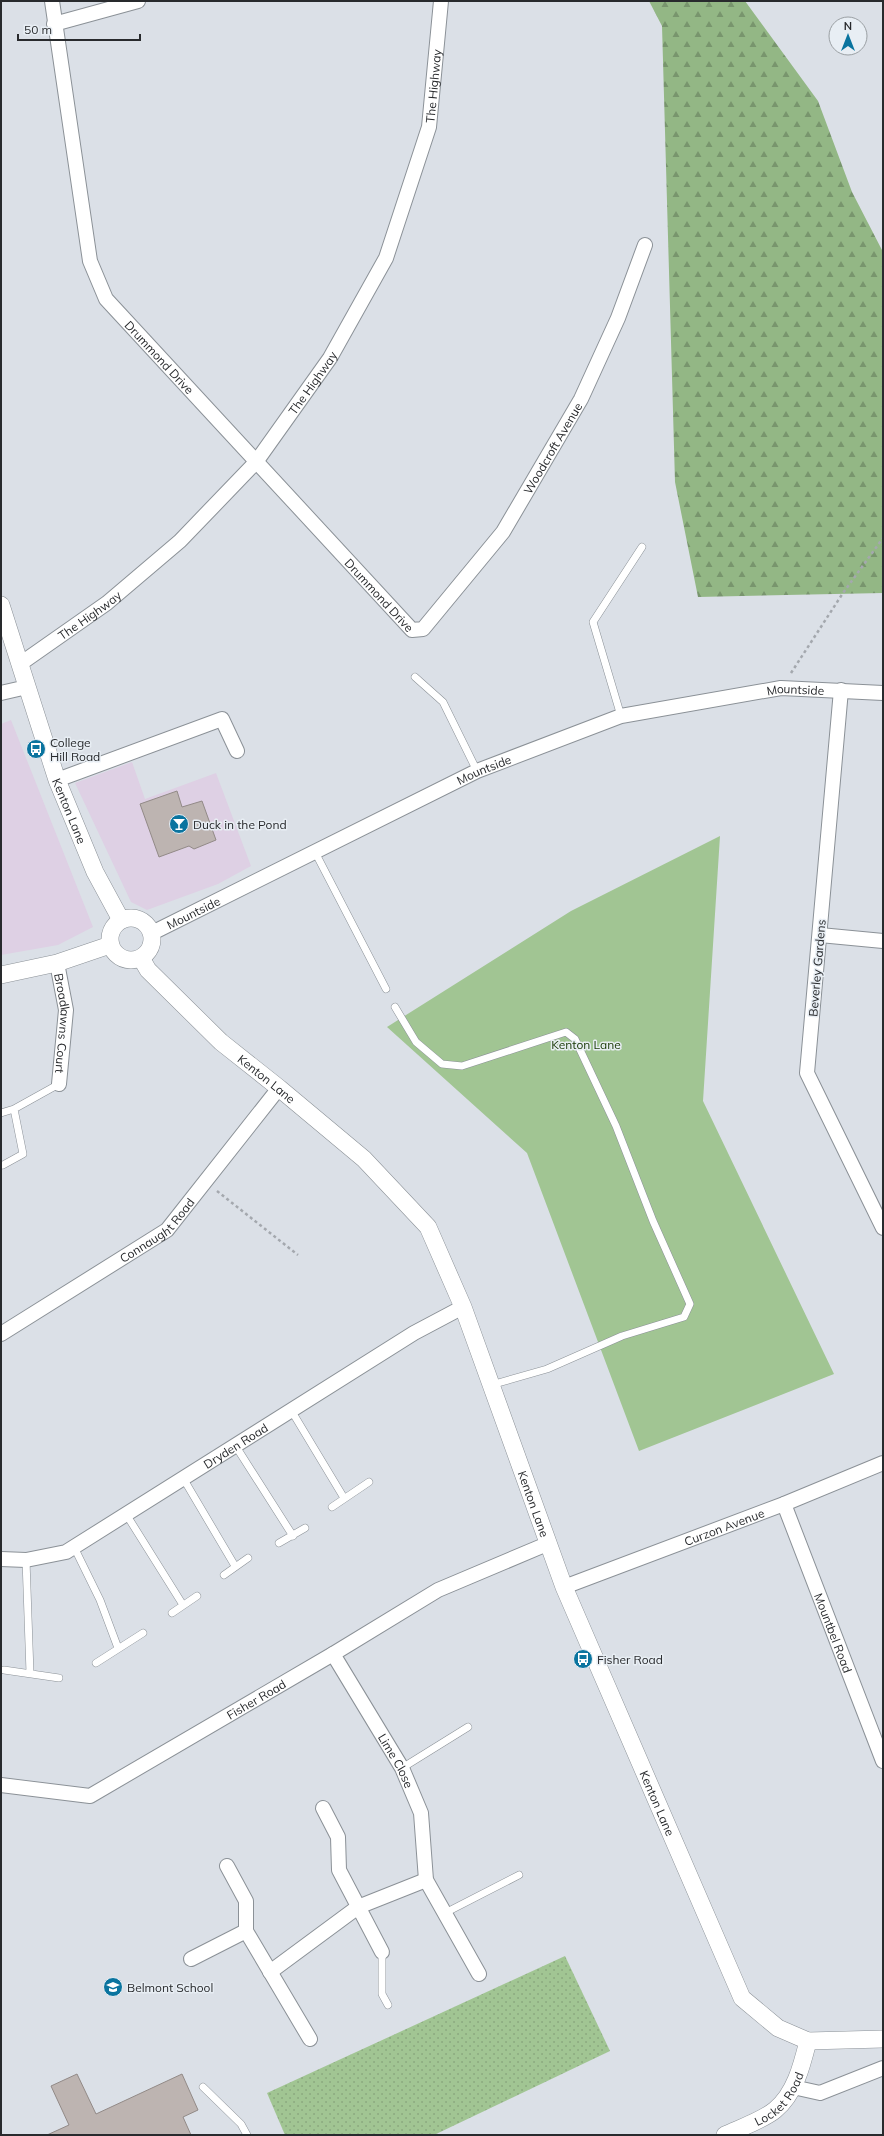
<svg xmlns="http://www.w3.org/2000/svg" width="884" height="2136" font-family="Mulish,sans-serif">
<defs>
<pattern id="forest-firs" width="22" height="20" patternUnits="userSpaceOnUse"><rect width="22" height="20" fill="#93b785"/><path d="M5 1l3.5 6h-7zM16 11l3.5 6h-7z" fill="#78956d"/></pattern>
<pattern id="park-dots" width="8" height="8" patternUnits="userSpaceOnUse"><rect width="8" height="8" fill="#a1c593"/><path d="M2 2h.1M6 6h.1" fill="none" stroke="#8ba97f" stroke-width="1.8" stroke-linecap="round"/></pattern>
</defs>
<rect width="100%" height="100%" fill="#dbe0e7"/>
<!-- commercial -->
<path fill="#ded0e4" d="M11,720L93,927L58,945L1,955V724Z
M132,762L145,799L216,773L251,866L218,884L147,910L131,902L75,783Z"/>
<!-- forest -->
<path fill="url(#forest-firs)" d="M649,1H745L818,101L852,192L883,252V593L698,597L675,482L662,26Z"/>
<!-- park -->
<path fill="url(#park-dots)" d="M565,1956L610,2051L434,2135H285L267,2093Z"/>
<!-- garden -->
<path fill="#a1c593" d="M720,836L703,1101L834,1374L639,1451L527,1153L387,1027L571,911Z"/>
<!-- building -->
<path fill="#bdb4b1" stroke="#928a87" d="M177,791L182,807L202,801L216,840L194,849L189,846L159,857L140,804Z
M77,2074L96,2114L182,2074L198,2110L183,2117L191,2135H47L69,2125L51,2086Z"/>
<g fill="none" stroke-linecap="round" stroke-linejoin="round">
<!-- service casing -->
<g stroke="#8b9197" stroke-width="8">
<path id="service" d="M415,677L443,702L477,771
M621,716L593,622L642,547
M315,852L386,989
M395,1007L416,1042L442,1064L462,1066L566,1032L575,1039L616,1126L653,1221L690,1304L684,1317L622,1336L547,1369L491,1385
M1,1113L14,1109
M3,1165L23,1154L14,1109L59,1084
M291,1410L344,1498
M235,1445L293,1536
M183,1478L235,1566
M332,1507L369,1482
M126,1514L183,1605
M279,1543L305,1528
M74,1547L100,1600L118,1648
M26,1560L30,1673
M224,1575L248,1558
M172,1613L197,1596
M96,1663L143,1633
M4,1670L59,1678
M402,1768L468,1727
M445,1913L519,1875
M382,1952V1994L388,2005
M203,2087L241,2124L247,2135"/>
</g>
<!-- minor casing -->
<g stroke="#8b9197" stroke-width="16">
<g id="minor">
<path id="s1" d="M52,1L90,261L106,299L412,630L423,629L503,532L581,399L618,318L645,245"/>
<path d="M54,24L138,1"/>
<path id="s2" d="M20,664L107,603L180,541L256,462L330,358L386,258L429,127L441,1"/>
<path d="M841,690L807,1073L883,1228"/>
<path d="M1,693L27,687"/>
<path d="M57,780L222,719L237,751"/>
<path id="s3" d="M152,933L477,771L621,716L781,688L883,693"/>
<path d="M820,935L883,941"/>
<path id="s4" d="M57,963L66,1010L59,1084"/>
<path id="s5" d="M1,1334L167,1230L279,1088"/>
<path id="s6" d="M784,1504L883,1761"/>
<path id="s7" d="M1,1559L26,1560L66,1552L414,1333L463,1307"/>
<path id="s8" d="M564,1587L784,1504L883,1463"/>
<path id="s9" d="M333,1654L402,1768L421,1813L426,1880L479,1974"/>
<path id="s10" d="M1,1785L90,1796L333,1654L438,1590L547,1544"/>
<path d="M323,1808L338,1837L339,1870L382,1952"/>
<path d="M227,1866L246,1901V1931L310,2039"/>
<path d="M191,1959L246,1931"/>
<path d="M270,1972L358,1907L426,1880"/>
<path d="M793,2087L820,2093L883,2068"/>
</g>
</g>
<!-- tertiary casing -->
<g stroke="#8b9197" stroke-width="18">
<g id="tertiary">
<path id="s11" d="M1,605L57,780L95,872L121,920"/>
<circle cx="131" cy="939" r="21"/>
<path id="s12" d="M141,958L148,970L221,1042L279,1088L364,1159L428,1227L463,1307L564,1587L742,1998L778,2028L808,2041L883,2039"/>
<path d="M1,975L57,963L110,945"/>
<path id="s13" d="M725,2135C740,2128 763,2120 775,2110C795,2094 802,2065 808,2041"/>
</g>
</g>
<!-- path -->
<path stroke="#a4a8ae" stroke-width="2.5" stroke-dasharray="3 3" stroke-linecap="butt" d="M791,673L843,593L883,538
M217,1191L298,1255"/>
<!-- service -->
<use href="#service" stroke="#fff" stroke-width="7"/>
<!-- minor -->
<use href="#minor" stroke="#fff" stroke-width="14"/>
<!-- tertiary -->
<use href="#tertiary" stroke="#fff" stroke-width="17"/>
</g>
<!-- icons -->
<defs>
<g id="bus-disc" transform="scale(1)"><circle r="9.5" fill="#0a749f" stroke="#e8eef4"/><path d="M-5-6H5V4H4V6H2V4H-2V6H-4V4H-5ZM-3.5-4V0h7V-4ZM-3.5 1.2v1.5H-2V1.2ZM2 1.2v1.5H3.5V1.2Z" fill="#fff"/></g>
<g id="bar-disc" transform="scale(1)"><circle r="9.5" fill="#0a749f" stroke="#e8eef4"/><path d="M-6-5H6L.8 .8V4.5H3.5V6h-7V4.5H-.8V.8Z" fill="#fff"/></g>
<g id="school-disc" transform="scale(1)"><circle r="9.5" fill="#0a749f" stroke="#e8eef4"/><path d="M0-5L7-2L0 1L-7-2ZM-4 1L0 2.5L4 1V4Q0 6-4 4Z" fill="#fff"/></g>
</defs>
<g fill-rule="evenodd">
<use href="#bus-disc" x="36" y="749"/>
<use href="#bar-disc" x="179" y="824"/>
<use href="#bus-disc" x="583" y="1659"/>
<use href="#school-disc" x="113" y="1987"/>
</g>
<g text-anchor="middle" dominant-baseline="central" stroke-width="3" stroke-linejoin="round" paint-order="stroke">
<!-- street labels -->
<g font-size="12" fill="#282a2d" stroke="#e8eef4">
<text stroke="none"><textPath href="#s2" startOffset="733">The Highway</textPath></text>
<text stroke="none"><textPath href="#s1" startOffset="383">Drummond Drive</textPath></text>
<text stroke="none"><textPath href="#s2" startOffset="409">The Highway</textPath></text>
<text stroke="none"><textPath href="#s1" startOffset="989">Woodcroft Avenue</textPath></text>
<text stroke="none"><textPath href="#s1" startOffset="707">Drummond Drive</textPath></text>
<text stroke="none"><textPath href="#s2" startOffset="85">The Highway</textPath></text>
<text stroke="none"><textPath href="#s3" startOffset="694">Mountside</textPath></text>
<text stroke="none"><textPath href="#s3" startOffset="370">Mountside</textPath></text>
<text stroke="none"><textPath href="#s11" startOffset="217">Kenton Lane</textPath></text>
<text stroke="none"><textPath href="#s3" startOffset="46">Mountside</textPath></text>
<text transform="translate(817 968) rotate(-85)">Beverley Gardens</text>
<text stroke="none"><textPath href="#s4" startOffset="61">Broadlawns Court</textPath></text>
<text stroke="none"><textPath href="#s12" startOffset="175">Kenton Lane</textPath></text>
<text stroke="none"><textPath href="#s5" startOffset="188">Connaught Road</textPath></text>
<text stroke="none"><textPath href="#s7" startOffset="266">Dryden Road</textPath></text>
<text stroke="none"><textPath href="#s12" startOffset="691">Kenton Lane</textPath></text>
<text stroke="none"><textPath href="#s8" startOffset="171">Curzon Avenue</textPath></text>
<text stroke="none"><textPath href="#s6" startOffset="138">Mountbel Road</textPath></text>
<text stroke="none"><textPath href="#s10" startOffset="282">Fisher Road</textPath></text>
<text stroke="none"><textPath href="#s9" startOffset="124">Lime Close</textPath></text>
<text stroke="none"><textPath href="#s12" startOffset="1015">Kenton Lane</textPath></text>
<text stroke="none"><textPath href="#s13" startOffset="67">Locket Road</textPath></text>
</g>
<!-- poi labels -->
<g font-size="12" fill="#282a2d" stroke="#e8eef4" text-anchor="start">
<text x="50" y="742">College<tspan x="50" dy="14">Hill Road</tspan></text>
<text x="193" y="824">Duck in the Pond</text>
<text x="597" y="1659">Fisher Road</text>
<text x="127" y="1987">Belmont School</text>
</g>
<!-- park labels -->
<g font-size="12" fill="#143601" stroke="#e8eef4">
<text x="586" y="1044">Kenton Lane</text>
</g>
</g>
<!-- border -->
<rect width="884" height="2136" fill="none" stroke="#282a2d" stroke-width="4"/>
<!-- north arrow -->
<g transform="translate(848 36)"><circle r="19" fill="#e8eef4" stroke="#9ba0a4"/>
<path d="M0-3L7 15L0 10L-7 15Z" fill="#0a749f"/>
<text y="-6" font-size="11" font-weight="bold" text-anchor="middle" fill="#282a2d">N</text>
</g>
<!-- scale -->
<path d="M18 34v6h122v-6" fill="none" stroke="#282a2d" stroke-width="2"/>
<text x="24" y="34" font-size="12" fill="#282a2d" stroke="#e8eef4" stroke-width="3" paint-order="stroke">50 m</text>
</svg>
